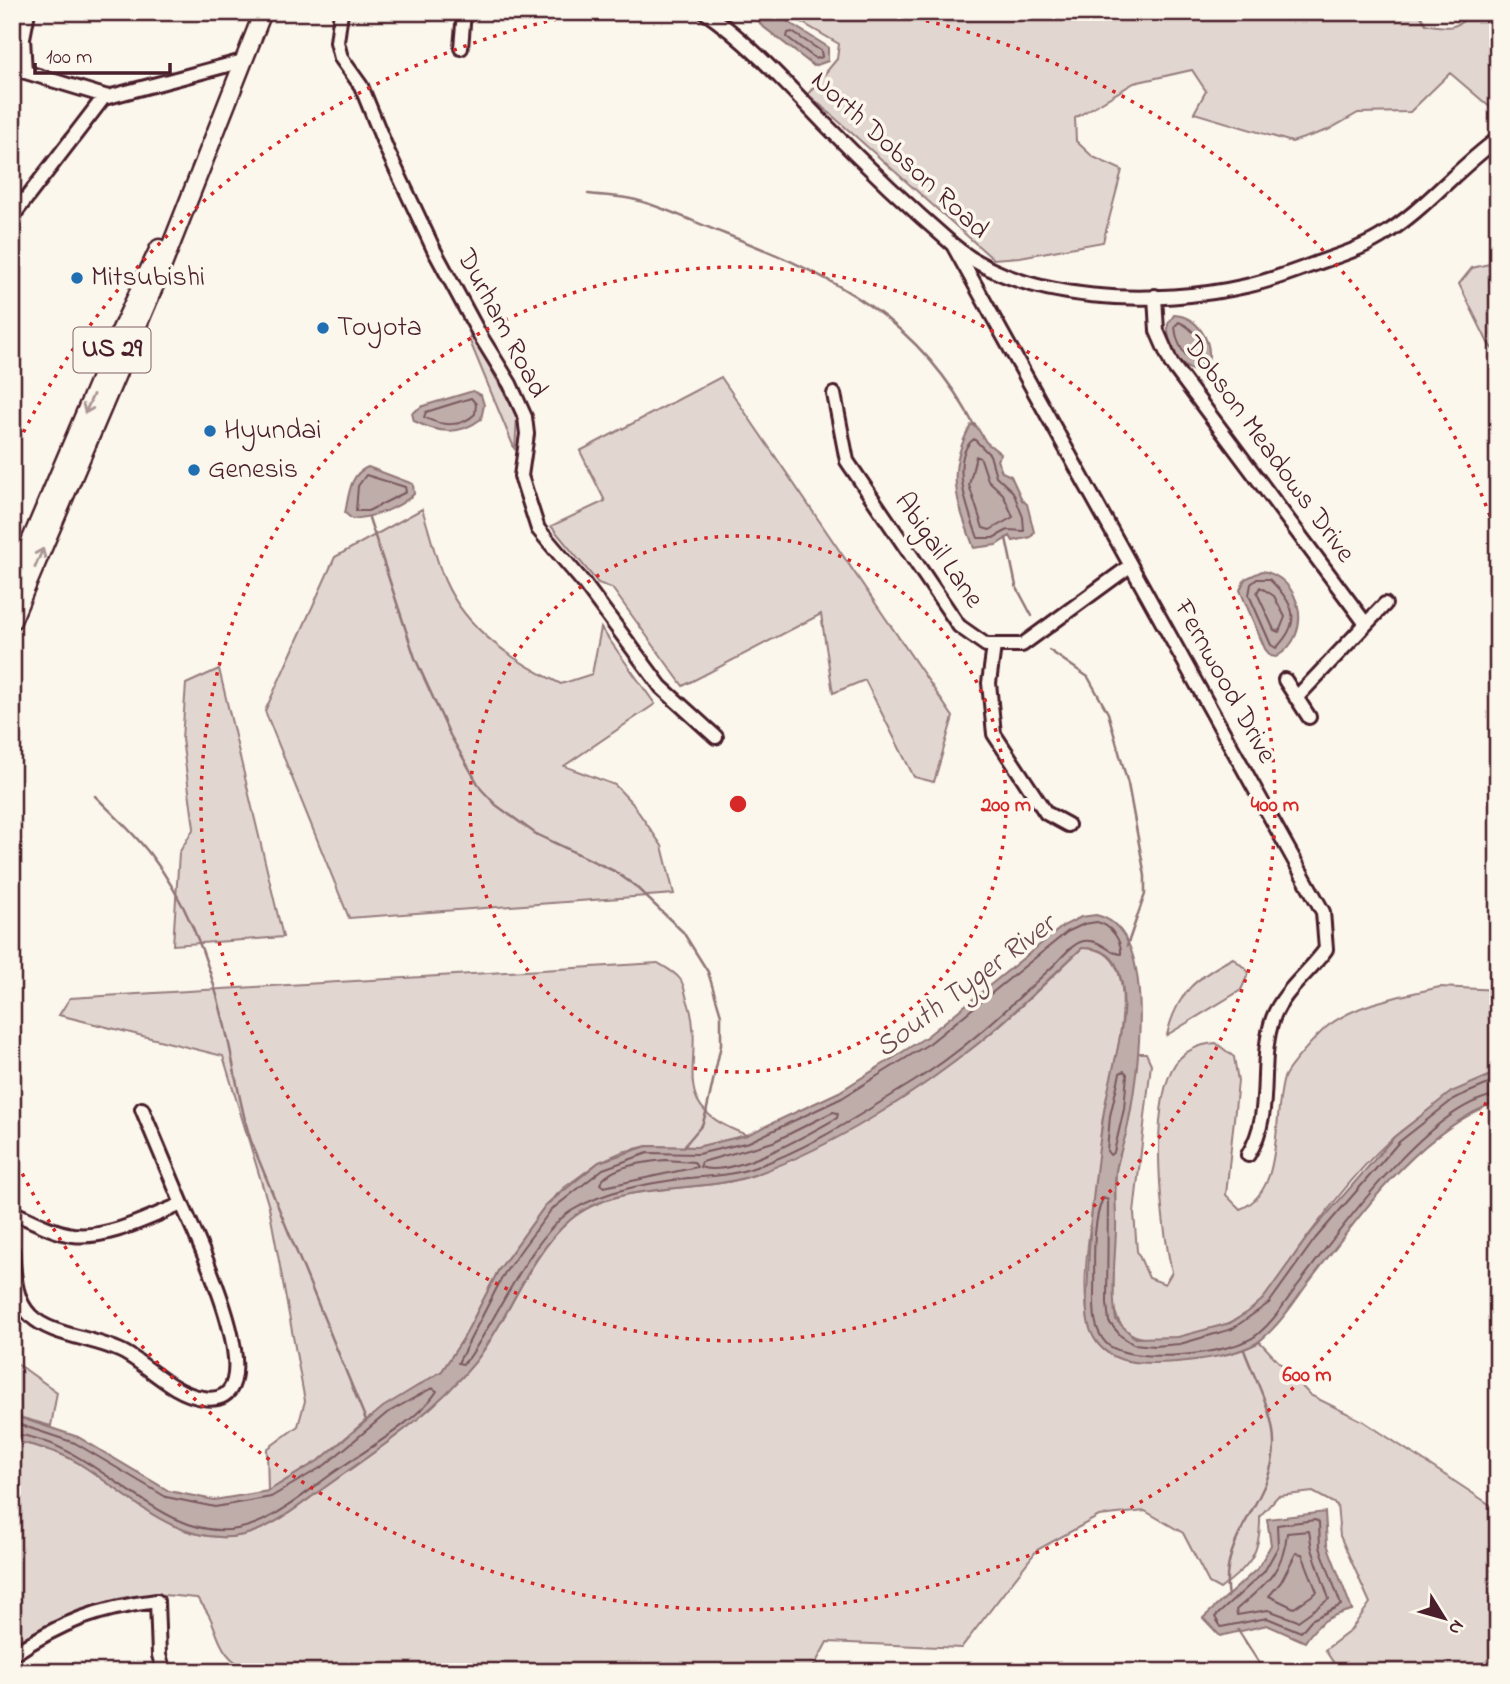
<svg xmlns="http://www.w3.org/2000/svg" width="1510" height="1684" font-family="'Indie Flower',sans-serif">
<rect width="100%" height="100%" fill="#fbf7ec"/>
<filter id="ink" filterUnits="userSpaceOnUse"><feTurbulence type="fractalNoise" baseFrequency=".0143" numOctaves="2"/><feDisplacementMap in="SourceGraphic" scale="14" xChannelSelector="R" yChannelSelector="G"/><feConvolveMatrix kernelMatrix="1 2 1 2 8 2 1 2 1" color-interpolation-filters="sRGB"/></filter>
<g filter="url(#ink)">
<!-- green -->
<path fill="#e2d7d0" stroke="#967b7e" stroke-width="2" d="M784,12H1418L1426,24C1449,29 1457,29 1473,12H1495L1498,114L1450,73L1410,112L1358,113L1328,130L1292,142L1194,113L1206,91L1192,70L1134,83L1075,118L1076,141L1093,157L1122,170L1103,242L1020,257L993,259L808,94L837,59L839,44Z
M1498,262V355L1489,345L1459,284L1472,268Z
M471,333L517,416L515,450L469,339Z
M721,377L953,717L934,782L914,777L865,680L833,693L821,614L683,686L612,588L598,583L551,526L605,501L580,451Z
M422,509C430,532 435,558 445,581C467,631 514,661 561,684L592,674L601,628L655,704L564,766L615,785L632,803L662,846L674,894L349,918L265,711L335,557Z
M219,669L283,937L173,945L179,853L194,828L182,739L186,684Z
M1082,948C1153,945 1111,1076 1104,1113C1099,1134 1100,1156 1097,1177C1092,1217 1071,1319 1102,1348C1119,1364 1141,1362 1162,1361C1196,1360 1230,1357 1260,1342L1310,1395L1363,1421L1498,1510V1672H1340L1325,1650L1350,1631L1370,1603L1340,1536L1337,1505L1313,1492L1278,1496L1260,1516C1261,1556 1249,1565 1220,1589L1209,1583L1183,1533L1145,1511L1099,1516L1037,1550L961,1648L827,1642L811,1672H251C209,1651 224,1628 197,1598C181,1597 164,1594 148,1595C104,1596 48,1623 12,1647V1440C35,1446 60,1451 80,1464C128,1494 176,1546 238,1536C270,1531 298,1506 323,1488C377,1450 433,1414 475,1362C510,1318 527,1258 570,1220C618,1179 698,1195 754,1175C798,1159 837,1136 876,1111C911,1089 948,1068 980,1042C1016,1013 1049,980 1082,948Z
M1233,958L1249,972L1241,990L1167,1035C1177,992 1196,978 1233,958Z
M658,963C665,967 676,973 680,979C684,984 685,993 687,999C710,1063 659,1104 747,1135L697,1147L647,1146L622,1152L599,1162L565,1187L545,1206L498,1271L463,1339L442,1371L366,1420L321,1459L268,1491L267,1449L298,1426L305,1401L269,1207L223,1056L59,1015L70,998Z
M1440,987L1498,990V1072C1463,1090 1424,1112 1394,1137C1361,1165 1326,1212 1300,1247C1285,1269 1270,1297 1247,1313C1222,1330 1180,1340 1150,1339C1126,1337 1117,1325 1113,1303L1116,1170L1131,1110L1136,1053H1146L1151,1064L1134,1213L1137,1251L1149,1278L1165,1284L1172,1272C1161,1224 1148,1106 1175,1064C1185,1050 1201,1044 1216,1043L1234,1057L1238,1081L1226,1195L1240,1209C1285,1192 1272,1117 1284,1078C1287,1068 1320,1032 1329,1025C1361,1002 1402,996 1440,987Z
M12,1360L57,1392L51,1426L12,1415Z"/>
<!-- water -->
<path fill="#bfadaa" stroke="#907477" stroke-width="2" d="M754,12H772L828,47V61L814,66L761,25Z
M1174,315C1197,316 1213,341 1208,362L1195,371C1177,367 1167,341 1168,324Z
M473,391L481,395L484,405L481,419C459,436 438,433 414,421L412,413L423,406Z
M975,424L986,442L1001,454L997,460L1002,472L1011,476L1022,500L1027,504L1034,532L1031,537L1013,541L1010,536L996,545L974,548C956,500 945,472 971,425Z
M368,467L413,484L414,494C398,509 374,517 352,519L345,513C349,496 349,474 368,467Z
M1262,571C1301,577 1315,635 1276,657L1271,656L1265,649L1240,590L1245,579Z
M1096,915C1161,929 1137,1078 1128,1125C1125,1141 1118,1156 1116,1171C1113,1191 1117,1210 1116,1230C1115,1260 1111,1289 1116,1320L1135,1338L1178,1337L1230,1323L1248,1312L1263,1299L1309,1235L1394,1137L1451,1092L1498,1072V1101C1415,1134 1362,1213 1309,1282C1294,1302 1281,1323 1262,1339C1240,1359 1152,1368 1123,1360C1110,1356 1098,1347 1092,1334C1084,1317 1087,1294 1088,1276C1089,1224 1096,1170 1103,1118C1108,1074 1136,1010 1117,967C1111,952 1097,948 1082,948C1048,979 1016,1012 980,1042C916,1094 833,1147 754,1175C698,1195 618,1179 570,1220C527,1257 510,1318 475,1362C433,1414 377,1450 324,1488C298,1506 270,1531 238,1536C176,1546 128,1494 80,1464C60,1451 35,1446 12,1440V1415L78,1437L169,1491L214,1500L268,1491L321,1459L383,1407L442,1371L463,1339L498,1271L545,1206L599,1162L647,1146L697,1147L747,1135L839,1092L926,1037L1063,926L1081,917Z
M1325,1512L1327,1544L1352,1610C1330,1615 1317,1623 1305,1642L1267,1625L1220,1636L1203,1618L1258,1568L1271,1545L1267,1519Z"/>
<g fill="none" stroke-linecap="round" stroke-linejoin="round">
<!-- shore -->
<path stroke="#79585e" stroke-width="2" d="M792,32L821,51L822,57L816,59L787,37L788,33Z
M1179,322C1193,328 1203,342 1202,358L1196,363C1183,357 1176,341 1175,326Z
M471,398L476,404L475,414C461,428 440,426 424,417L426,412Z
M974,439L990,455L996,476L1013,492L1023,517L1024,531L1008,530L993,538H978C969,514 948,458 974,439Z
M976,456L981,459L988,480L1003,494L1013,517L990,530L983,528L969,485Z
M366,475L405,487L406,492L368,511H356L358,486Z
M1257,579H1269C1294,603 1303,621 1276,648L1271,645L1249,595L1251,584Z
M1260,587L1274,596L1285,617L1279,632L1274,630L1257,593Z
M1097,922C1111,925 1122,941 1121,954C1108,953 1101,939 1084,941C1072,943 1060,960 1051,968C1008,1008 964,1051 913,1082C861,1114 808,1150 750,1169C729,1176 709,1176 688,1178C649,1183 605,1190 571,1211C532,1236 497,1318 469,1358L463,1364L458,1363L504,1274L524,1246L551,1210L603,1169L648,1153L698,1154L749,1142L842,1098L930,1043L1067,932L1084,924Z
M1124,1071L1127,1074L1124,1109L1114,1152L1110,1155L1107,1151L1110,1116L1120,1073Z
M1498,1080L1455,1098L1399,1142L1315,1239L1269,1303L1232,1329L1180,1344L1155,1346L1133,1344L1121,1336L1109,1322L1107,1303L1108,1200L1103,1198C1091,1226 1095,1263 1094,1293C1094,1310 1093,1329 1106,1343C1129,1366 1234,1355 1258,1334C1276,1319 1287,1299 1301,1281C1340,1230 1432,1101 1498,1095
M833,1112L838,1113L837,1118C809,1134 731,1179 700,1167L702,1162L773,1142Z
M665,1160L694,1162L697,1167L604,1187L600,1184C609,1166 646,1162 665,1160Z
M12,1422L75,1443L166,1497L215,1507L271,1497L325,1465L387,1413L432,1388L437,1391C418,1421 362,1452 333,1473C305,1493 272,1523 237,1529C158,1543 96,1440 12,1434
M1315,1520L1319,1522L1320,1547L1341,1605L1311,1620L1301,1632L1267,1618L1221,1627L1215,1617L1264,1572L1278,1547L1277,1525Z
M1309,1531L1312,1549L1329,1599L1298,1621L1268,1610L1237,1615L1236,1610C1265,1584 1283,1573 1287,1533Z
M1296,1553L1302,1554L1317,1592L1294,1608L1269,1596L1281,1582Z"/>
<!-- stream -->
<path stroke="#907477" stroke-width="2.5" d="M12,48L14,51
M588,194C604,196 621,196 636,200C666,208 696,223 725,234C834,276 920,320 975,427
M369,518L415,658L450,735L481,789L496,805L536,834L614,871L634,885L683,932L708,972L721,1015V1045L706,1113L702,1125L685,1145
M1006,538L1016,586L1032,616
M1049,650L1088,677L1108,713L1128,784L1145,876V894L1127,946
M95,796C114,815 134,833 150,854C189,904 212,969 226,1031C235,1068 239,1104 251,1141L366,1420
M1228,1597C1218,1536 1273,1501 1274,1446C1275,1414 1255,1380 1244,1350
M1238,1630L1265,1672"/>
<!-- minor casing -->
<g stroke="#4a1f2b" stroke-width="18">
<path id="minor" d="M341,12L337,42L341,58L361,86L387,150L434,250L481,337L510,384L525,417L527,434L521,476L538,529L583,582L661,687L716,737
M705,12C750,43 787,85 825,124C865,165 908,206 952,244C1022,305 1159,306 1246,286C1270,281 1293,272 1317,263C1338,256 1360,249 1380,237C1424,211 1456,169 1498,139
M461,48L464,12
M12,68L108,97L243,61
M25,72L23,38L28,12
M12,217L104,97
M953,245L1323,912L1326,949C1310,972 1283,991 1273,1018C1257,1063 1275,1112 1248,1155
M1155,296L1157,331L1171,363L1366,624
M834,394L847,461L959,626L986,645H1022L1130,566
M994,646L989,683L994,734L1046,813L1068,825
M1285,680L1309,717
M1296,698L1385,604
M142,1109L182,1204
M12,1212C31,1220 52,1232 73,1235C109,1239 149,1217 182,1204C193,1230 282,1411 203,1398C173,1394 150,1367 125,1353C98,1338 51,1336 31,1316C14,1300 14,1271 12,1250
M12,1655C61,1622 98,1608 157,1601L159,1655L164,1672"/>
</g>
<!-- major casing -->
<g stroke="#4a1f2b" stroke-width="21">
<path id="major" d="M12,584L115,342L159,248
M12,621L158,278L263,12"/>
</g>
<!-- minor -->
<use href="#minor" stroke="#fbf7ec" stroke-width="12"/>
<!-- major -->
<use href="#major" stroke="#fbf7ec" stroke-width="16"/>
</g>
<!-- one-way arrows -->
<defs><path id="oneway-shaft" d="M-6 0H5M1.5-3L5.5 0L1.5 3" fill="none" stroke-width="1.6" stroke-linecap="round" stroke-linejoin="round" transform="scale(1.75)"/></defs>
<g stroke="#ab9695">
<use href="#oneway-shaft" transform="translate(89 404) rotate(113)"/>
<use href="#oneway-shaft" transform="translate(39 558) rotate(-67)"/>
</g>
</g>
<!-- distance rings -->
<g fill="none" stroke="#d62828" stroke-width="3.5" stroke-dasharray="3.5 7">
<circle cx="738" cy="804" r="268"/>
<circle cx="738" cy="804" r="537"/>
<path d="M1497 1073A805 805 0 0 1 14 1157M14 451A805 805 0 0 1 591 12M885 12A805 805 0 0 1 1497 535"/>
</g>
<!-- markers -->
<g fill="#1f6fb2" stroke="#fbf7ec" stroke-width="2.5">
<circle cx="77" cy="278" r="7"/>
<circle cx="323" cy="328" r="7"/>
<circle cx="210" cy="431" r="7"/>
<circle cx="194" cy="470" r="7"/>
</g>
<g text-anchor="middle" dominant-baseline="central" stroke-width="7" stroke-linejoin="round" paint-order="stroke">
<!-- shield labels -->
<rect fill="#fbf7ec" stroke="#7f6065" stroke-width="2" x="73.5" y="327.5" width="77" height="45" rx="5"/>
<g font-size="26" font-weight="bold" fill="#4a1f2b">
<text x="112" y="350">US 29</text>
</g>
<!-- street labels -->
<g font-size="28" fill="#4a1f2b" stroke="#fbf7ec">
<text transform="translate(899 156) rotate(43)">North Dobson Road</text>
<text transform="translate(501 324) rotate(62)">Durham Road</text>
<text transform="translate(1268 450) rotate(54)">Dobson Meadows Drive</text>
<text transform="translate(938 551) rotate(55)">Abigail Lane</text>
<text transform="translate(1224 682) rotate(61)">Fernwood Drive</text>
</g>
<!-- poi labels -->
<g font-size="28" fill="#4a1f2b" stroke="#fbf7ec" text-anchor="start">
<text x="91" y="278">Mitsubishi</text>
<text x="337" y="328">Toyota</text>
<text x="224" y="431">Hyundai</text>
<text x="208" y="470">Genesis</text>
</g>
<!-- water labels -->
<g font-size="30" font-style="italic" fill="#6d4a51" stroke="#fbf7ec">
<text transform="translate(966 987) rotate(-37)">South Tyger River</text>
</g>
</g>
<circle cx="738" cy="804" r="10" fill="#d62828" stroke="#fbf7ec" stroke-width="3.5"/>
<g font-size="21" text-anchor="middle" font-weight="bold" fill="#d62828" stroke="#fbf7ec" stroke-width="7" stroke-linejoin="round" paint-order="stroke">
<text x="1006" y="811">200 m</text>
<text x="1275" y="811">400 m</text>
<text x="1307" y="1381">600 m</text>
</g>
<!-- margin -->
<rect width="1510" height="1684" fill="none" stroke="#fbf7ec" stroke-width="42"/>
<rect x="21" y="21" width="1468" height="1642" fill="none" stroke="#4a1f2b" stroke-width="2.5" filter="url(#ink)"/>
<!-- north arrow -->
<g transform="translate(1444 1618) rotate(127)" stroke="#fbf7ec" stroke-width="5" paint-order="stroke">
<path d="M0-5L12 26L0 18L-12 26Z" fill="#4a1f2b"/>
<text y="-10" font-size="19" font-weight="bold" text-anchor="middle" fill="#4a1f2b">N</text>
</g>
<!-- scale -->
<path d="M35 63v10h135v-10" fill="none" stroke="#4a1f2b" stroke-width="3.5"/>
<text x="46" y="63" font-size="21" fill="#4a1f2b" stroke="#fbf7ec" stroke-width="5" paint-order="stroke">100 m</text>
</svg>
